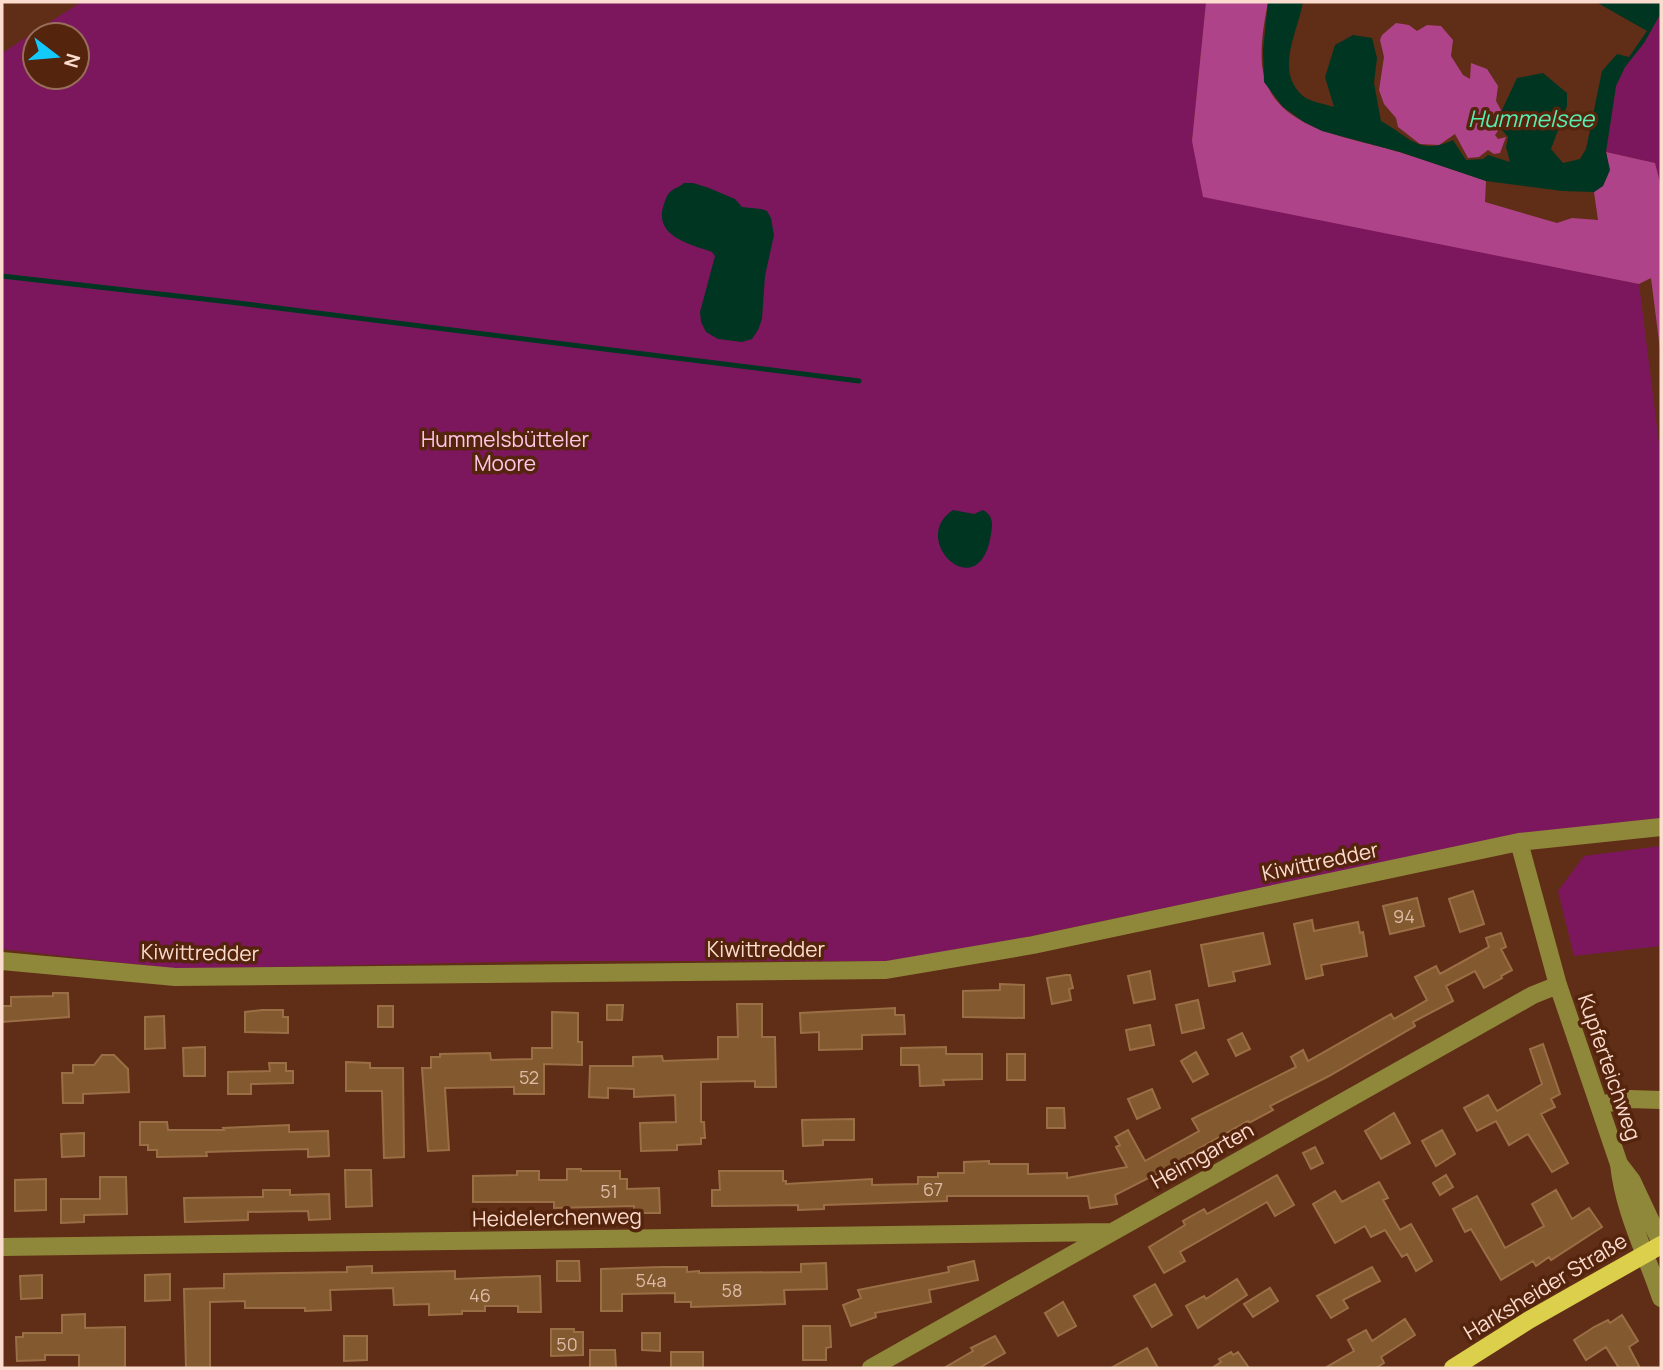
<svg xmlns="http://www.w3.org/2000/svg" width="1663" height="1370" font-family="Manrope,sans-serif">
<rect width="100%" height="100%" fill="#602e17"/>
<!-- green -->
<path fill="#7d175d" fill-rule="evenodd" d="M81,2H1206L1192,141L1477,251L1639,284L1661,459V818L1517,834L984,946L887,961H546L176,969L2,949V53ZM35,35H77V77H35Z
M1661,13V186L1655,163L1606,152L1616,86L1625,67L1644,43Z
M1661,846V946L1574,956L1558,891L1584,856Z"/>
<!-- forest -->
<path fill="#af4389" d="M1206,2H1268C1264,23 1259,50 1263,71C1274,131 1353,137 1399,152C1428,161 1457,171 1486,181L1485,202L1557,223L1572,218L1598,220L1594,192C1610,181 1610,170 1606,152L1655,163L1661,186V357L1651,278L1639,284L1203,197L1192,141Z
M1396,23L1409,25L1417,31L1427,25L1441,26L1453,40L1451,56L1463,75L1470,79L1471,63L1487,69L1498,86L1496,101L1501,110C1496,118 1503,126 1495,135L1498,139L1506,137L1500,153L1494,154L1488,150L1479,157L1468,158L1455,134L1439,145L1420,144L1398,127L1396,118L1384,104L1379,90L1384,57L1380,40L1382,35Z"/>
<!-- water -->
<path fill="#003522" d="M1268,2H1303C1298,32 1274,71 1303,96C1310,102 1325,104 1334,107L1325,77L1335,45L1353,35L1372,38L1377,58L1374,83L1381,121C1410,137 1419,156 1453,140L1466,160L1483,159L1488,155L1510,162L1506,147L1508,137L1502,130V110L1517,78L1543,73L1567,93V106L1551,149L1563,163L1580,159L1586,149L1602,71L1617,54L1629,57L1647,31L1596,2H1661V13L1644,43L1625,67L1616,86L1606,152L1610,170L1603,186L1594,192L1562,191L1486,181L1400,152L1322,131L1304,122L1283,107L1264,82L1263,50Z
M684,183H693L709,188L735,199L742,207L761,209L767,211L771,218L774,235L765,276L762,319L758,330L752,339L742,342L718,339L706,332L701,322L700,312L715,256L712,252C690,244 655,237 663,207C665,202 666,196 670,192C675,187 679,188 684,183Z
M953,510L974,514L983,510C993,515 993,524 991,534C980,609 907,540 953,510Z"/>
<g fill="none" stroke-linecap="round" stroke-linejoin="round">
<!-- stream -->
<path stroke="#003522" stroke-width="5" d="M2,276L230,302L859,381"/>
</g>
<!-- building -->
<path fill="#83592f" stroke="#9b6f45" stroke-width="2" d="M1473,891L1484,924L1460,932L1449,899Z
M1417,898L1424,926L1390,934L1383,906Z
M1312,920L1314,931L1358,922L1360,933L1363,932L1367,956L1321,965L1323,975L1306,979L1294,924Z
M1263,933L1270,964L1233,972L1235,981L1209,986L1201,945Z
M1501,933L1506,947L1501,949L1512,970L1501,976L1502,978L1484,988L1475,971L1446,986L1453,1001L1413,1022L1415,1026L1329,1076L1270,1106L1273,1110L1249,1123L1248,1121L1188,1155L1190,1160L1168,1172L1166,1169L1115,1195L1117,1204L1090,1208L1088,1196H947V1201L824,1205V1209L798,1210V1205L712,1206V1190H720L719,1171H783V1181H786V1184L872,1179V1185L918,1184V1177H938V1173H964V1162L989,1161V1164H1028V1174L1067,1173V1178L1127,1167L1116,1147L1120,1145L1115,1137L1128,1130L1145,1161L1199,1131L1192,1119L1296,1067L1291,1057L1303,1050L1308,1061L1391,1014L1394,1019L1427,1000L1415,977L1436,966L1440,974L1489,947L1486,938Z
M1150,971L1155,999L1134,1003L1128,976Z
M1066,975H1070L1073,988L1069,989L1071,1000L1052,1004L1047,978Z
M1000,984L1024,985V1018L963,1017V991L1000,990Z
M53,993H68L69,1017L2,1022V1006H11V997L53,996Z
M1198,1000L1204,1028L1182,1033L1176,1005Z
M737,1004H762V1037H775V1040L776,1087H755V1081L701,1082V1122H704L705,1138H701V1144L677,1145V1150L641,1151L640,1123L676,1122L675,1095L634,1097V1089L608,1088V1098L589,1097L590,1066H633V1057L662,1056L663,1061L718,1059V1037H738Z
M607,1005H623L622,1020H607Z
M378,1006H393V1027H378Z
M895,1008V1015H904L905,1034L862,1035V1049L819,1050V1032L801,1033L800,1013Z
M262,1010H283V1017H288V1033L245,1032V1012Z
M552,1012L578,1013V1042H582V1065L544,1064V1094H514V1087L445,1088L449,1150L428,1151L422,1068H431V1057H440V1054L490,1053L491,1060L532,1059V1048H552Z
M164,1016L165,1048L145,1049V1017Z
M1150,1025L1154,1045L1130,1050L1126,1030Z
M1242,1033L1250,1049L1236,1056L1228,1040Z
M1543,1044L1560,1094L1551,1099L1555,1107L1541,1114L1568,1163L1552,1172L1528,1134L1509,1145L1496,1121L1477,1131L1464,1108L1488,1095L1497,1111L1542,1084L1530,1049Z
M205,1047V1076H184L183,1048Z
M946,1047V1054H982V1079L943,1080L944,1085L920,1086L919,1065H901V1048Z
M1196,1052L1208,1074L1193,1082L1181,1061Z
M1007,1054H1025V1080H1007Z
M102,1055H114L128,1069L129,1092L83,1094V1103H63L62,1073H73V1065H94Z
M346,1062L370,1063V1068H403L404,1157L384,1158L382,1091H346Z
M269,1063H286V1071H293V1083L251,1084V1094H228V1072L270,1071Z
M1152,1089L1160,1108L1137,1119L1128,1099Z
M1047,1108H1064L1065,1128H1047Z
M1394,1113L1410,1143L1381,1159L1365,1131Z
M854,1119V1140H823V1145L803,1146L802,1120Z
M140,1122H167L168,1130H224L223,1128L289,1125V1132L328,1131L329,1156L308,1157V1149L206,1152L207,1156L157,1157V1150H148V1145H140Z
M1442,1130L1455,1154L1436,1166L1422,1141Z
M84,1133V1156L62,1157L61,1134Z
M1315,1147L1323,1163L1311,1169L1303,1153Z
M567,1169H581V1171H620V1179H627V1189L659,1188L660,1213H634V1206L554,1208V1202H473V1176L517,1175V1171H539V1180H567Z
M345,1170H371L372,1206L346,1207Z
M1277,1175L1294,1205L1275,1216L1267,1202L1180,1252L1185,1261L1164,1273L1149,1247L1185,1225L1183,1221L1204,1209L1207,1214Z
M1446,1175L1453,1187L1440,1195L1433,1183Z
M100,1177H126L127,1214L84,1215V1222L61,1223V1199H100Z
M46,1179V1210L15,1211V1180Z
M1379,1182L1388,1198L1383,1200L1400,1230L1411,1224L1432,1261L1416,1271L1407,1254L1402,1257L1385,1230L1371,1237L1365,1226L1335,1243L1313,1204L1335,1191L1342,1202Z
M263,1190H290V1195L329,1194L330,1219L309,1220L308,1211L248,1212V1220L185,1222L184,1198L263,1197Z
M1556,1190L1572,1219L1589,1208L1602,1227L1551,1260L1549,1257L1536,1266L1533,1261L1501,1280L1471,1229L1465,1232L1453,1209L1477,1196L1505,1248L1544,1226L1532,1204Z
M557,1261H579L580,1281H557Z
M974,1261L978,1280L929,1290L931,1302L875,1313L876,1317L851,1326L843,1305L861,1298L858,1290L949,1272L948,1267Z
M826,1263L827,1289L784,1290L785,1304L691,1307V1302H675V1293L622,1294V1311H601V1269L661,1267H687V1272L699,1271V1273L801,1272V1264Z
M372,1266V1273L455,1271V1279L540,1276L541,1312H518V1306H485V1311H462V1314L429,1315V1304L394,1305L393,1288L330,1290L331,1310L305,1311V1308H245V1301L210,1302V1368H186L184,1289L224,1288V1274L347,1272V1267Z
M1372,1267L1380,1281L1343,1300L1348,1308L1331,1318L1317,1296Z
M170,1274V1300L145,1301V1275Z
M42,1275V1298L21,1299L20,1276Z
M1237,1279L1247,1295L1198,1328L1186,1306L1204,1296L1206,1299Z
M1155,1284L1172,1315L1152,1327L1134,1296Z
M1270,1288L1278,1301L1253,1317L1244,1304Z
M1063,1302L1076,1326L1058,1336L1045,1313Z
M85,1314V1328L125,1327V1368H79V1355H45V1360L17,1361L16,1337H23V1333H62V1315Z
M1622,1315L1638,1341L1629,1347L1640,1368H1619L1606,1347L1586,1360L1574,1340L1594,1327L1608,1320L1610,1323Z
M1405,1319L1415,1335L1381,1357L1384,1363L1376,1368H1325L1354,1351L1348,1340L1366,1330L1372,1341Z
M803,1326H830L831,1347L826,1348V1360H803Z
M551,1329H574V1332H583V1355L551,1356Z
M642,1333H660V1351L642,1350Z
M344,1336H367V1360L344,1361Z
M995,1336L1005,1353L979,1368H944L973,1351L971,1348Z
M1147,1348L1158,1368H1111Z
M590,1350H615L616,1368H590Z
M671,1352H703V1368H671Z
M1231,1352L1233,1355L1238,1352L1249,1368H1212L1221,1362L1219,1359Z"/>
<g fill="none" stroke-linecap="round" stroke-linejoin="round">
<!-- minor -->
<path stroke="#8f883b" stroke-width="18" d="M1519,842L1558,985L1619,1164C1624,1212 1646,1253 1661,1298
M2,961L175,977L886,970L1033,945L1519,842L1661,827
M1599,1105L1629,1099L1661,1100
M1619,1164L1632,1181L1661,1243
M2,1247L1112,1232
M871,1368L1533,995L1558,985"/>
<!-- major -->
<path stroke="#dbcf4b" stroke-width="18" d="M1453,1368L1529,1320L1661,1245"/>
</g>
<g text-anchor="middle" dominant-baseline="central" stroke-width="7" stroke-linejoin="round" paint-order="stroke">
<!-- number labels -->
<g font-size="18" fill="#debba7">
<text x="1404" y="916">94</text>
<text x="529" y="1077">52</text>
<text x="933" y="1189">67</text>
<text x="609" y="1191">51</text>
<text x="651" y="1280">54a</text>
<text x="732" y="1290">58</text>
<text x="480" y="1295">46</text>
<text x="567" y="1344">50</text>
</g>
<!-- park labels -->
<g font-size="21" fill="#ffc6e6" stroke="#54240c">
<text x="505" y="439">Hummelsbütteler<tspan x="505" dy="24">Moore</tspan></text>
</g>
<!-- street labels -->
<g font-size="21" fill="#fcdccf" stroke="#54240c">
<text transform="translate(1320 861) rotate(-12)">Kiwittredder</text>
<text x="766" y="949">Kiwittredder</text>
<text transform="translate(200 952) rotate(1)">Kiwittredder</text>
<text transform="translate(1610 1067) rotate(71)">Kupferteichweg</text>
<text transform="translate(1202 1155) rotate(-29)">Heimgarten</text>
<text transform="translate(557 1217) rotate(-1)">Heidelerchenweg</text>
<text transform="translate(1545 1286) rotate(-31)">Harksheider Straße</text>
</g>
<!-- water labels -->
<g font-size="23" font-style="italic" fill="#57edb3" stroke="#54240c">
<text x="1531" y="118">Hummelsee</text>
</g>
</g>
<!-- border -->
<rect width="1663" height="1370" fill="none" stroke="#fcdccf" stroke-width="7"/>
<!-- north arrow -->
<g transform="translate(56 56) rotate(106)"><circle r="33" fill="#54240c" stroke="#976e5a" stroke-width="2"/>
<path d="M0-5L12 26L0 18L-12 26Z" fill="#14cafb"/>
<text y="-10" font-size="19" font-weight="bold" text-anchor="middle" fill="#fcdccf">N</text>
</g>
</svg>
